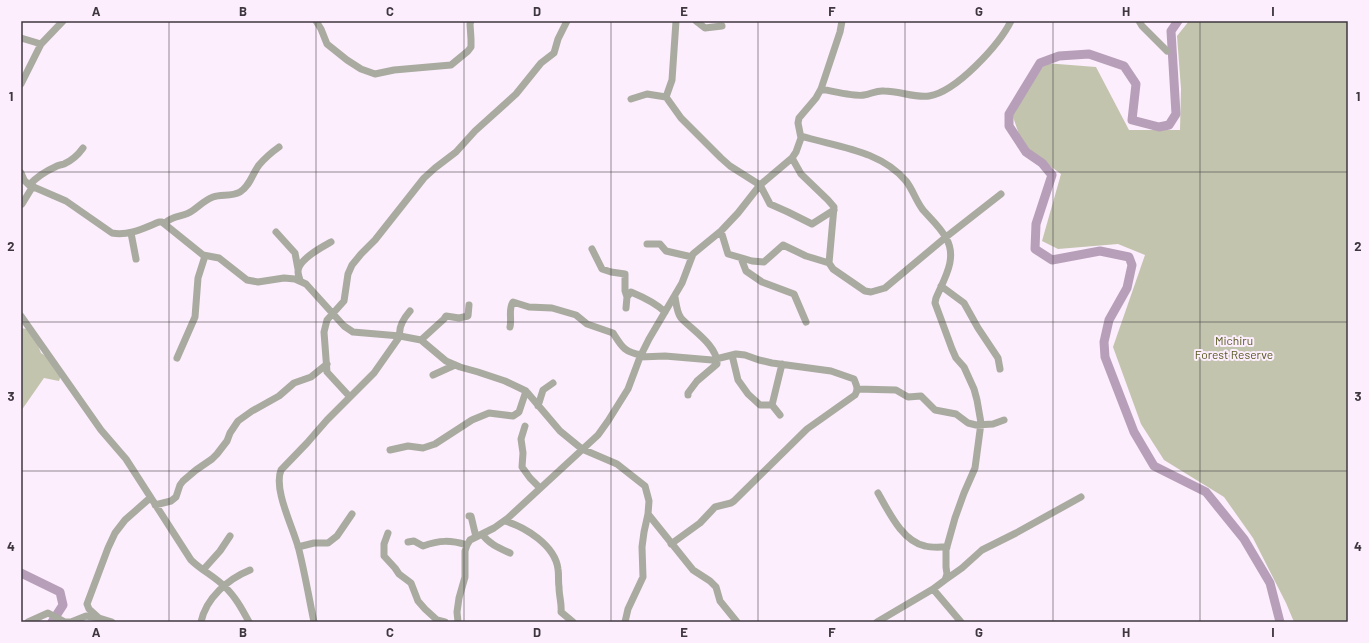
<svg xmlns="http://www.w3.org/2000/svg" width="1369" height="643" font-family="Barlow,sans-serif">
<rect width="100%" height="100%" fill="#fceefd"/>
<!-- green -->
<path fill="#c2c4ae" d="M1189,21H1348V622H1294L1286,603L1253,538L1224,497L1164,460L1141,424L1113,347L1145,255L1118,244L1058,249L1042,241L1061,174L1023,146L1012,114L1045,63L1096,67L1129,130H1180L1181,89L1177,36Z
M21,328L32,330L41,353L52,360L62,372L59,381L44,378L21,411Z"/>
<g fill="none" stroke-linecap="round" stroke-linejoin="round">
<!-- river -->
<path stroke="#b79fb9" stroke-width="9" d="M1178,21L1171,31L1176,114L1169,125L1159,127L1132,120L1136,84L1124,66L1089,54L1059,56L1040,63L1009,114V126L1026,152L1042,163L1052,175L1036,224L1035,249L1052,260L1100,251L1129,257L1132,265L1127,288L1109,320L1104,342L1105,357L1134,432L1154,466L1206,492L1244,539L1270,583L1280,622
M21,573L60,592L63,605L52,622"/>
<!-- minor -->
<path stroke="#a9aaa0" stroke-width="7" d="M316,21L321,29L327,44L347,60L361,69L375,74L394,70L451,65L468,51L471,47V39L470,24L471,21
M696,21L705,28L722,26
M1139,21L1142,26L1167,51
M21,38L41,44
M21,84L41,44L63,21
M821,89C831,91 856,97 864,95C871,94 877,90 884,91C900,91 914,98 929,96C956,92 999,45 1011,21
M666,97L672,80L676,21
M631,99L647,94L666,97L681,118L721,158L730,166L760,185L770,204L788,212L812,224L834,210
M801,136C837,147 880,150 906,181C913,190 916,201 923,210C931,219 941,228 946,238C958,258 944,279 936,298L935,303L952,349L956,358L964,367L974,389L977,400L981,423L975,468L964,493L955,518L946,550V567L947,574L945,580L933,589L877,622
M792,158L801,174L828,200L834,207L829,263
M21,173L24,180L29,185L66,201L112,233C129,236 144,228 159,222H162L203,255L219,258L247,280L258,282L284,278L295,279L306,284L344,326L353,332L400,336L421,340L446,361L460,367L478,372L505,381L526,391L560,431L582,449L617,464L645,486L649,501L648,514L693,570L710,581L716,587L720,601L737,622
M29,185C36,178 46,171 55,167C58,165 61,165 64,164C73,160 78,155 83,148
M22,204L33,186
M165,223C173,215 184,217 192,211C199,206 205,200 213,197C222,194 231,197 240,192C250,186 252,174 259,165C265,158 272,152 279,147
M721,231L728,254L752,261L764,262L783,245L806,256L829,263L833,269L865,291L871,292L885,288L946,237L1001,194
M276,232L295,253L298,269
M131,233L136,259
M647,244H660L666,251L692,257
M592,249L602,269L611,272L625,274V291L627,297
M741,258L746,271L762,282L794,294L806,322
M300,280C299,277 298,274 298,271C299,259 322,247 331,242
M941,286L964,303L978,328L998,358L1000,369
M675,297C676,303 677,313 681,318C692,330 718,346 717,364L697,381L688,393V395
M626,308L627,297L631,292C643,297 656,303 665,312
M21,316L101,430L126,459L191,560C201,570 214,576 224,586C235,596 242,609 249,622
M510,327C512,319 508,309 513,302L529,307L552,308L576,315L587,324L613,333C622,347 624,352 641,355
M421,340L444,319L446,316L459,318L468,316L469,305
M732,355L738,380L748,394L760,405H772L780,415
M640,357L665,356L712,360L736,354L745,355L759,360L772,363L831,371L854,379C856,384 859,389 855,395L807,429L734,501L731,503L715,507L700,523L671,544
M177,358L195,317L198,278L205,256
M433,375L455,365
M857,389L896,390L908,397L921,396L935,410L956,414L968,423L976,425L993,424L1004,420
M350,397L327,372L324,332L327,320L344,301L348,274L352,265L361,254L375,240L424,178L435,168L456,152L475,131L516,94L541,63L554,53L558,39L567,21
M772,405L782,364
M538,406L543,390L553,383
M525,426L521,439L523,453L522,467L530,478L540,488
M390,450L408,446L423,448L435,444L472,420L489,413L513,416L519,412L526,391
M878,493C889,512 902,541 925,546C932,548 940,547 947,547
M155,505L171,501L176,497L180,485L183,481L196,470L212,459L217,454L227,441L230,433L238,421L252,411L279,396L294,383L311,377L327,364
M469,516H471L476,537
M505,521C525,527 555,545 558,569C559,575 558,581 559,587C559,596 562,604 561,612L573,622
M388,533L384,544V556L395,568L399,574L411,583L418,601L425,609L437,620L445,622
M482,534C489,544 499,548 510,553
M408,542L414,541L423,546C440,540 450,540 467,545
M298,547L314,543H328L337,536L352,514
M203,570L220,551L230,536
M945,580L962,568L982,550L1016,533L1081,497
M933,589L961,622
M99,618L89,609L87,604L108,548L115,533L125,520L150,498
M28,622L48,613L65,622H71L86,616L99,618L112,622
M201,622C206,598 228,579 250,570
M314,622C309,598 305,574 299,550C294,529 273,490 281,470L307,443L327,420L374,373L400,336C398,327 404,318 410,311
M458,622L457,612L459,598L465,577V551L467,545L470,540L494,528L508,518L598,435L608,421L628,389L640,357L649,339L682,283L693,254L721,231L738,213L760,185L792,158L796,152L801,138L798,123L799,118L816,98L821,89L840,32L842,21
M625,622L628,609L643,577L642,547L644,532L648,514"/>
</g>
<!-- grid -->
<path fill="none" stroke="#3e373f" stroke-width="1" stroke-opacity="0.55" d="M169,21V622M316,21V622M464,21V622M611,21V622M758,21V622M905,21V622M1053,21V622M1200,21V622M21,172H1348M21,322H1348M21,471H1348"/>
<g text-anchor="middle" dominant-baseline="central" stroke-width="4" stroke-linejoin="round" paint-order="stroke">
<!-- park labels -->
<g font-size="12" fill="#585922" stroke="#fceefd">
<text x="1234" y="340">Michiru<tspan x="1234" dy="14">Forest Reserve</tspan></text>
</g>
</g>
<!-- border -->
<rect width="1369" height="643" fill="none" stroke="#fceefd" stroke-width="44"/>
<rect x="22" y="22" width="1325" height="599" fill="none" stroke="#3e373f" stroke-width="1.5"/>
<g font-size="13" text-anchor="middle" font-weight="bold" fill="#3e373f">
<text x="96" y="16">A</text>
<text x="243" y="16">B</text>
<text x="390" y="16">C</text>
<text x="537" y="16">D</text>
<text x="684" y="16">E</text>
<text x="832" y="16">F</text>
<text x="979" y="16">G</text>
<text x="1126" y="16">H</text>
<text x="1273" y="16">I</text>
<text x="11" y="101">1</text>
<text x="1358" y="101">1</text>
<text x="11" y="251">2</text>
<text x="1358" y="251">2</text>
<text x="11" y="401">3</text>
<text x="1358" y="401">3</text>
<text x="11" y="551">4</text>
<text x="1358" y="551">4</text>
<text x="96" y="637">A</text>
<text x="243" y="637">B</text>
<text x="390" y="637">C</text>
<text x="537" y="637">D</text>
<text x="684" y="637">E</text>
<text x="832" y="637">F</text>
<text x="979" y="637">G</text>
<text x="1126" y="637">H</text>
<text x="1273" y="637">I</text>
</g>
</svg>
